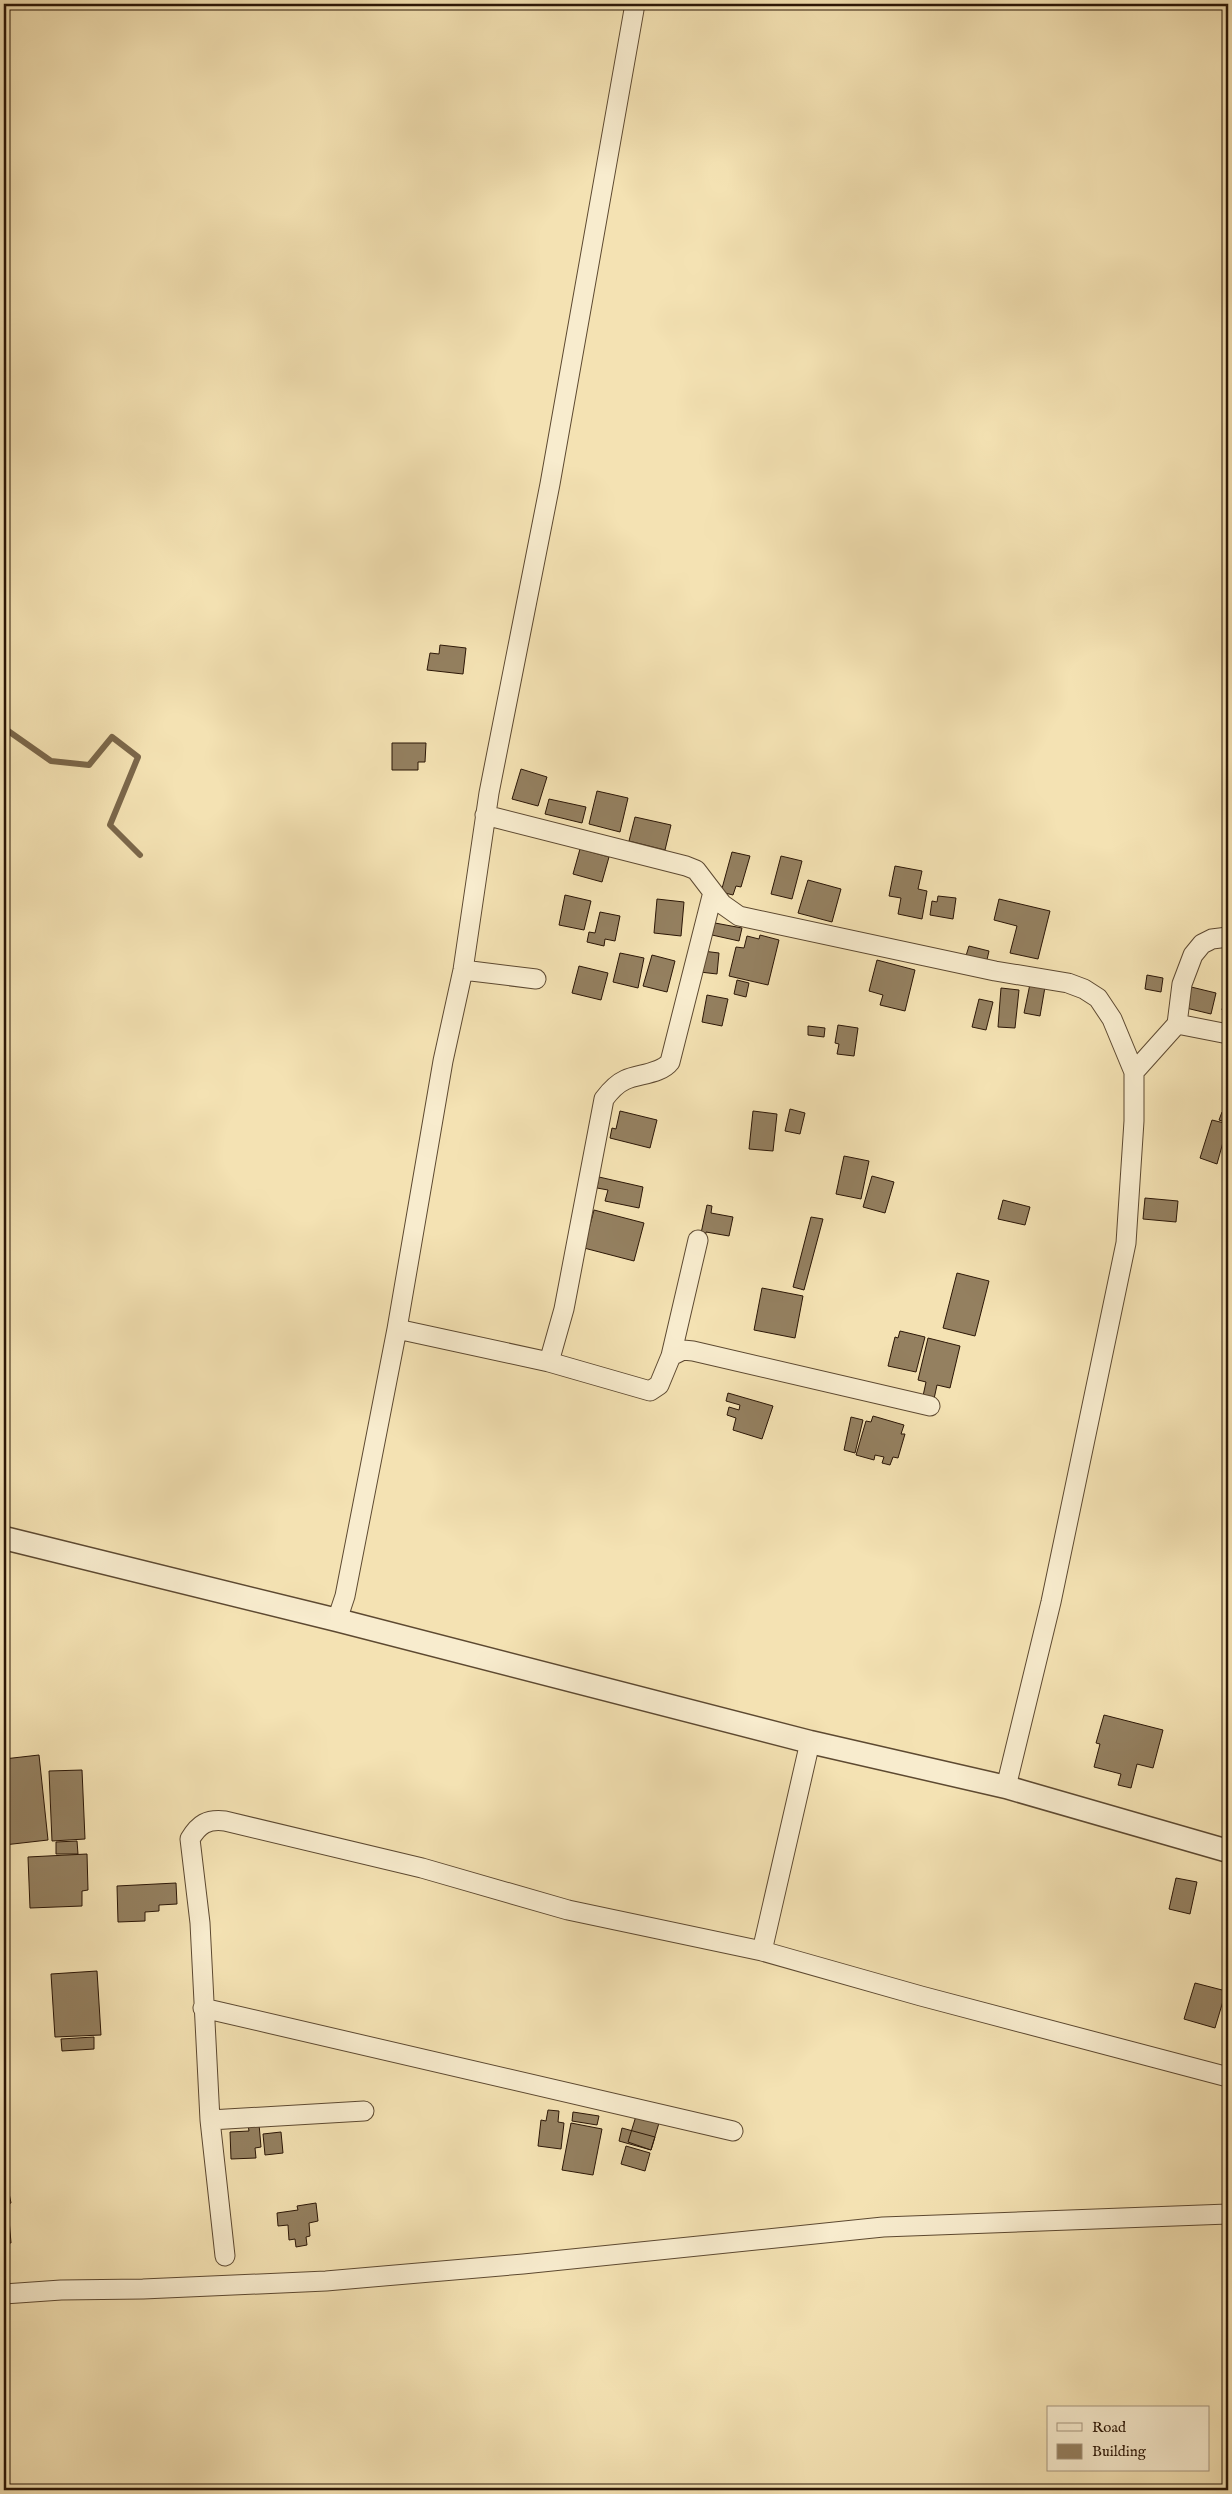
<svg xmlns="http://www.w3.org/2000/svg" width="1232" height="2494" font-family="'IM FELL English',serif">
<rect width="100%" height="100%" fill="#f4e2b3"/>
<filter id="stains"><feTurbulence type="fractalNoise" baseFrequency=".004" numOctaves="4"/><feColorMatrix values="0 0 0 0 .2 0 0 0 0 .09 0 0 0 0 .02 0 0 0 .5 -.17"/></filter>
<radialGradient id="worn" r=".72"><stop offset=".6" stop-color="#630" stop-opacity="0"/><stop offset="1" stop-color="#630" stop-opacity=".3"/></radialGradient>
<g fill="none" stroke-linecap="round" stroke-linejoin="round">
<!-- stream -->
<path stroke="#7b674a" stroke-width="6" d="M4,728L51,761L89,765L112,737L138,757L110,825L140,855"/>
</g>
<!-- building -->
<path fill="#948060" stroke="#2b1606" d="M440,645L466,648L463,674L427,670L430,653L439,654Z
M392,743H426L425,762H418V770H392Z
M521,769L547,777L538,806L512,799Z
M597,791L628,798L620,832L589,824Z
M549,799L586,807L582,823L545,814Z
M635,817L671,825L665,850L629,841Z
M580,849L609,857L602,882L573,874Z
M732,852L750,856L741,887L736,886L733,895L721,892Z
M781,856L802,861L792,899L771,894Z
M895,866L922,871L918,889L927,891L922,919L898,914L901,898L889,896Z
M808,880L841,889L832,922L798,913Z
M565,895L591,901L584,930L559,925Z
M938,896L956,898L953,919L930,915L932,901L937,902Z
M657,899L684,902L681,936L654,933Z
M999,899L1050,911L1038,959L1010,953L1017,926L994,920Z
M600,912L620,916L615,941L605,939L604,946L587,942L589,932L595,933Z
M715,923L742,928L739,941L712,935Z
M760,935L779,940L768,985L729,976L736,947L744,948L747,936L759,939Z
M969,946L989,951L986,964L965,959Z
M703,951L719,953L717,974L700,972Z
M620,953L644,958L638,988L613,982Z
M652,955L675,961L667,992L643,986Z
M877,960L915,970L905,1011L880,1005L883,995L869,991Z
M579,966L608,973L601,1000L572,993Z
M1147,975L1163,978L1161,992L1145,989Z
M737,980L749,983L746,997L734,994Z
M1228,982V1012L1222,1010Z
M1030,984L1045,987L1040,1016L1024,1013Z
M1187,986L1216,993L1211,1014L1182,1007Z
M1001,988L1019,990L1015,1028L998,1027Z
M707,995L728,999L722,1026L702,1022Z
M979,999L993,1002L986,1030L972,1027Z
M838,1025L858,1028L854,1056L837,1054L839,1044L835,1043Z
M808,1026L825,1028L824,1037L808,1035Z
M790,1109L805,1113L800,1134L785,1131Z
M620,1111L657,1120L650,1148L610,1138L612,1128L616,1129Z
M753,1111L777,1114L773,1151L749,1149Z
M1222,1112L1228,1114V1123L1219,1120Z
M1212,1120L1228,1124L1217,1164L1200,1158Z
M844,1156L869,1161L861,1199L836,1194Z
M872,1176L894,1182L885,1213L863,1207Z
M599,1177L643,1187L639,1208L605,1201L608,1190L597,1188Z
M1145,1198L1178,1201L1176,1222L1143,1219Z
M1003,1200L1030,1207L1025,1225L998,1219Z
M707,1205L712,1206L711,1213L733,1217L729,1236L706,1232L705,1239L700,1238Z
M594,1210L644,1223L634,1261L584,1248Z
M811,1217L823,1219L804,1290L793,1287Z
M957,1273L989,1281L975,1336L943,1328Z
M762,1288L803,1296L795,1338L754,1330Z
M900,1331L925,1337L916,1372L888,1366L895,1337L898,1338Z
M928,1338L960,1346L950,1388L937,1385L934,1399L923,1396L926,1382L918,1380Z
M728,1393L773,1406L762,1439L733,1430L736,1418L727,1415L729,1407L739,1410L740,1405L726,1401Z
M873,1416L904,1425L901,1434H905L898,1458L893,1457L890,1465L882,1463L884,1457L875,1455L874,1460L856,1455L866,1421L871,1422Z
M851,1417L863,1420L855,1453L844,1450Z
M1104,1715L1163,1730L1153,1768L1137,1764L1131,1788L1118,1785L1121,1774L1094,1767L1100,1744L1096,1743Z
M39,1755L48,1840L4,1845V1759Z
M82,1770L85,1839L52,1841L49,1771Z
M77,1841L78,1854H56V1842Z
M87,1854L88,1890L82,1891V1906L30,1908L28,1857Z
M1176,1878L1197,1882L1190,1914L1169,1909Z
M176,1883L177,1904L159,1905V1911L145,1912V1921L118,1922L117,1886Z
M4,1911L8,1930L4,1931Z
M97,1971L101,2035L55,2037L51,1974Z
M1195,1983L1226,1991L1215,2028L1184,2019Z
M94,2037V2049L62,2051L61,2039Z
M548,2110L559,2111L558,2122L564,2123L561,2149L538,2146L541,2120L546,2121Z
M573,2112L599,2116L597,2125L572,2121Z
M636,2116L659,2123L651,2150L628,2142Z
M571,2123L602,2129L593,2175L562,2170Z
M259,2124L261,2147L255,2148L256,2158L231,2159L230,2132L249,2131L248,2125Z
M622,2128L655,2137L651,2150L619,2141Z
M281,2132L283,2153L265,2155L263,2134Z
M626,2146L650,2153L645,2171L621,2164Z
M4,2168L11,2203L4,2205Z
M316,2203L318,2221L309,2223L310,2236L306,2237L307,2245L296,2247L295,2239L289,2240L288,2225L278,2226L277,2213L298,2210L297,2206Z
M4,2219H9L11,2243H4Z"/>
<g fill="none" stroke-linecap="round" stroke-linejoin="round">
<!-- minor casing -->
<g stroke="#5d4931" stroke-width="21">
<path id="minor" d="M485,815L686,866L696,870L722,904L739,916L995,971L1068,983L1084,989L1098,998L1112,1019L1134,1072V1121L1126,1243L1051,1602L1006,1787
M463,970L536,979
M1177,1024L1228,1034
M1134,1072L1177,1024L1182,984L1193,955L1202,944L1212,939L1228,937
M397,1329L549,1362L650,1391L659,1385L671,1356L683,1350L693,1351L930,1406
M671,1356L698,1240
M549,1362L564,1309L604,1099C610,1091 616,1084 625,1080C638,1074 661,1074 670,1062L713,892
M337,1620L345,1596L397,1329L443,1061L463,970L489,793L550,484L635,4
M762,1951L810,1742
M203,2008L733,2131
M210,2120L364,2111
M225,2256L210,2120L200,1923L190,1839C199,1824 207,1819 225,1821L422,1868L568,1910L762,1951L921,1996L1228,2077
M4,2294L61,2290L143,2289L326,2281L523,2264L883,2227L1228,2214"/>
</g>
<!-- tertiary casing -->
<g stroke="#5d4931" stroke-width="25">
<path id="tertiary" d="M4,1538L337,1620L810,1742L1006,1787L1228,1851"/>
</g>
<!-- minor -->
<use href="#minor" stroke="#f8ecce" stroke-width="19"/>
<!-- tertiary -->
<use href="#tertiary" stroke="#f8ecce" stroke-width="22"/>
</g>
<!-- margin -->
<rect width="1232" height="2494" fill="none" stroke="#f4e2b3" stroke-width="20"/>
<rect x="5" y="5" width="1222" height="2484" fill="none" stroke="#2b1606" stroke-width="2.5"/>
<rect x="10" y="10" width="1212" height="2474" fill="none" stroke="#2b1606"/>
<!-- legend -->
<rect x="1047" y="2406" width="162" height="65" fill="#f8ecce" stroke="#a6967e"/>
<rect x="1057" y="2423" width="25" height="8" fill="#f8ecce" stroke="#a6967e"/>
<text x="1092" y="2432" font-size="15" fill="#2b1606">Road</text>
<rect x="1057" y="2444" width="25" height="15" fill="#948060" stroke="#a6967e"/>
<text x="1092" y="2456" font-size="15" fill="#2b1606">Building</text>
<rect width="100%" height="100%" filter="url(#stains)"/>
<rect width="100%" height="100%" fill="url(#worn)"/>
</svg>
